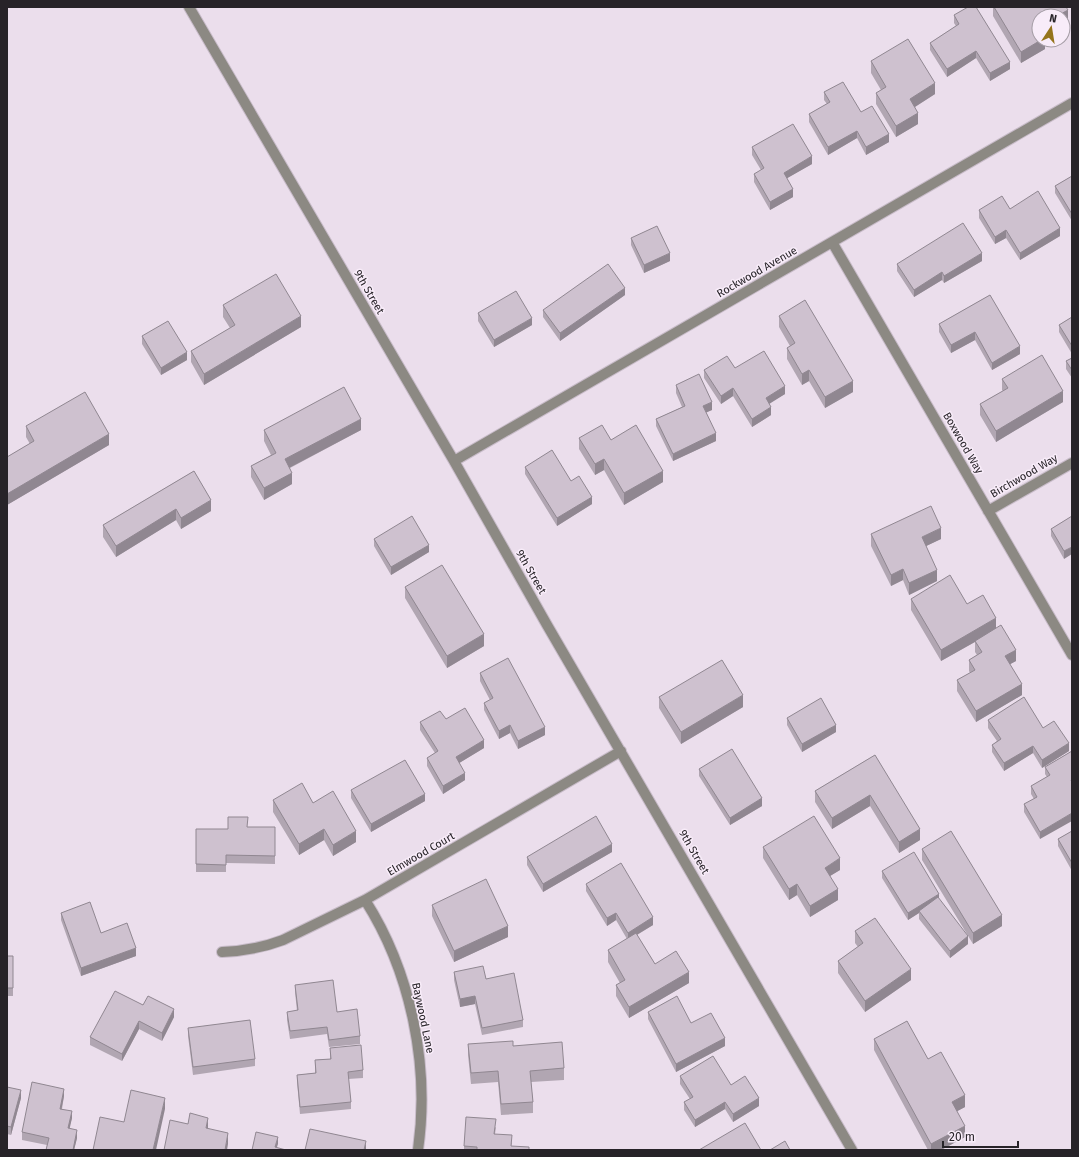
<svg xmlns="http://www.w3.org/2000/svg" width="1079" height="1157" font-family="'Fira Sans',sans-serif">
<rect width="100%" height="100%" fill="#ebdeec"/>
<g fill="none" stroke-linecap="round" stroke-linejoin="round">
<!-- minor casing -->
<g stroke="#c8bcc9" stroke-width="12">
<path id="minor" d="M189,7L454,461L547,625L852,1150
M832,242L1072,655
M454,461L1072,103
M988,511L1072,463
M365,900C411,972 430,1066 418,1150
M222,952C244,951 262,948 283,940L365,900L621,751"/>
</g>
<!-- minor -->
<use href="#minor" stroke="#8c8983" stroke-width="10"/>
</g>
<!-- wall -->
<path fill="#b1a6b2" d="M993,7H1066L1068,21L1039,16L1041,40H1045V49L1021,63L993,16Z
M954,15L1010,69L990,81L976,58L947,77L930,50V43L956,26L954,23Z
M871,61L935,94L915,107L918,124L896,137L876,104V93L881,90L871,73Z
M824,92L861,112L889,142L866,155L857,138L828,155L809,122V114L827,104L824,100Z
M752,147L812,164L787,178L793,197L770,210L754,182V174L761,170L752,155Z
M1072,176V221L1055,193V186Z
M1010,209L1060,236L1020,260L1006,238L995,244L979,218V210Z
M631,238L670,261L644,273L631,245Z
M982,261L944,283L942,280L914,297L897,271V264Z
M625,295L560,341L543,317V310Z
M990,295L1020,354L992,370L975,340L951,353L939,332V324Z
M223,305L301,327L204,385L191,362V351L230,328L223,317Z
M478,313L532,325L494,347L478,321Z
M779,316L853,392L825,408L809,381L802,385L787,359V348L790,346L779,327Z
M1072,317V354L1059,332V325Z
M142,336L187,360L161,375L142,344Z
M1072,358V378L1066,369V361Z
M735,368L785,394L769,403L771,415L752,427L733,396L721,404L704,378V370Z
M1002,379L1063,402L996,442L980,415V404L1003,391L1002,390Z
M676,385L712,410L706,412L716,441L673,461L656,426V419L682,407L676,393Z
M26,426L109,445L7,505V457L30,444L26,437Z
M264,430H361L290,468L292,484L264,500L251,477V466L271,455L264,441Z
M579,438L611,440L663,482L624,505L604,470L595,475L579,449Z
M525,467L571,481L592,504L557,526L525,474Z
M194,471L211,511L181,529L176,520L116,557L103,537V525Z
M1072,516L1064,559L1051,536V529Z
M871,534L941,539L926,546L937,581L909,595L903,580L891,586L871,546Z
M374,539L429,552L391,575L374,546Z
M405,587L484,646L447,668L405,598Z
M911,599L967,604L996,628L1016,661L1010,664L1022,695L976,722L957,691V680L970,673L969,671V660L977,655L975,652V642L941,661L911,610Z
M480,673L545,735L518,749L510,733L499,739L484,710V703L490,700L480,681Z
M659,697L743,707L681,744L659,708Z
M787,718L836,732L802,752L787,725Z
M446,719L484,748L459,763L465,780L443,794L427,766V758L435,753L420,730V722Z
M988,720L1043,728L1069,751L1042,768L1033,753L1004,771L992,752V745L997,741L988,728Z
M1072,751L1040,839L1024,812V804L1034,799L1031,794V786L1047,777L1045,774V767Z
M875,755L920,840L899,853L870,806L832,829L815,802V791Z
M699,769L762,806L730,825L699,776Z
M351,790L425,801L371,832L351,798Z
M273,800L356,842L333,856L324,840L299,855L273,812Z
M248,827H275V864L226,863V872H196V829H228Z
M1072,831V871L1058,846V839Z
M763,847L840,870L830,876L838,900L810,917L797,895L789,900L763,858Z
M922,849L1002,926L973,944L922,860Z
M612,852L543,892L527,865V857Z
M882,871L939,899L968,944L950,958L919,919V913L908,920L882,878Z
M586,884L653,925L637,935L655,964L689,983L629,1018L616,996V985L620,983L608,962V950L627,939L616,920L607,926L586,891Z
M432,905L508,937L454,962L432,916Z
M61,913L101,933L136,956L81,976L61,920Z
M855,931L911,980L865,1012L838,973V961L858,947L855,943Z
M7,956H13V996H7Z
M454,972L486,979L523,1020V1027L482,1035L475,1004L460,1007L454,980Z
M295,985L337,1012L360,1036V1044L329,1047L327,1034L290,1039L287,1020V1012L297,1011L295,992Z
M143,1005L174,1017L162,1041L139,1029L122,1061L90,1045V1037Z
M648,1012L725,1046L676,1072L648,1019Z
M188,1028L255,1059V1066L193,1075L188,1036Z
M874,1039L965,1107L957,1111L965,1137L941,1150H928L874,1050Z
M468,1044L513,1046L564,1068V1080L531,1082L533,1102V1113L501,1115L498,1082L471,1084L468,1055Z
M330,1048L363,1070V1078L348,1079L351,1102V1109L300,1114L297,1082V1075L315,1073V1060L330,1059Z
M680,1076L731,1085L759,1106L733,1122L725,1109L695,1127L684,1110V1102L690,1099L680,1084Z
M7,1087L21,1098L11,1135L7,1134Z
M64,1096L62,1109L72,1118L69,1128L77,1138L74,1150H46L47,1145L22,1140V1132Z
M496,1127L495,1134L512,1143L511,1146L529,1150H464V1146Z"/>
<!-- shaded-wall -->
<path fill="#908791" d="M1068,10V21L1063,24V16H1057Z
M1041,40H1045V49L1021,63V52Z
M976,51V58L947,77V69Z
M1010,62V69L990,81V73Z
M935,83V94L910,110V99Z
M918,113V124L896,137V126Z
M857,131V138L828,155V147Z
M889,134V142L866,155V147Z
M812,156V164L784,180V173Z
M793,189V197L770,210V202Z
M1060,228V236L1020,260V253Z
M1006,230V238L995,244V237Z
M670,253V261L644,273V265Z
M982,253V261L944,283V276Z
M942,272V280L914,297V290Z
M625,288V295L560,341V333Z
M301,316V327L204,385V374Z
M532,318V325L494,347V340Z
M975,332V340L951,353V345Z
M1020,346V354L992,370V363Z
M187,352V360L161,375V368Z
M809,370V381L802,385V374Z
M853,381V392L825,408V397Z
M785,386V394L766,406V398Z
M733,388V396L721,404V396Z
M1063,391V402L996,442V431Z
M712,402V410L703,414V406Z
M771,407V415L752,427V419Z
M361,419V430L285,470V459Z
M716,433V441L673,461V454Z
M109,434V445L7,505V494Z
M604,459V470L595,475V464Z
M663,471V482L624,505V493Z
M292,473V484L264,500V488Z
M592,497V504L557,526V518Z
M211,500V511L181,529V518Z
M176,509V520L116,557V546Z
M941,528V539L922,548V537Z
M429,545V552L391,575V567Z
M1072,547V554L1064,559V551Z
M903,569V580L891,586V575Z
M937,570V581L909,595V583Z
M996,618V630L941,661V650Z
M484,634V646L447,668V656Z
M1016,650V661L1005,667V656Z
M1022,684V695L976,722V711Z
M743,695V707L681,744V732Z
M510,725V733L499,739V731Z
M836,725V732L802,752V744Z
M545,727V735L518,749V741Z
M484,740V748L456,765V757Z
M1069,743V751L1042,768V760Z
M1033,746V753L1004,771V763Z
M465,773V780L443,794V786Z
M425,794V801L371,832V824Z
M870,795V806L832,829V818Z
M762,798V806L730,825V818Z
M1072,813V821L1040,839V832Z
M324,829V840L299,855V844Z
M920,829V840L899,853V842Z
M356,831V842L333,856V845Z
M612,844V852L543,892V884Z
M840,858V870L825,879V868Z
M797,884V895L789,900V889Z
M838,889V900L810,917V906Z
M939,894V901L919,911V913L908,920V913Z
M616,913V920L607,926V918Z
M1002,915V926L973,944V933Z
M653,917V925L628,940V933Z
M508,926V937L454,962V951Z
M968,936V944L950,958V951Z
M136,948V956L81,976V968Z
M911,969V980L865,1012V1001Z
M689,972V983L629,1018V1007Z
M475,996V1004L460,1007V999Z
M174,1009V1017L162,1041V1033Z
M139,1021V1029L122,1061V1054Z
M725,1038V1046L676,1072V1064Z
M64,1089V1096L60,1116V1109Z
M21,1090V1098L11,1135V1127Z
M965,1095V1107L952,1114V1102Z
M165,1098V1109L156,1150H153Z
M759,1098V1106L733,1122V1114Z
M725,1102V1109L695,1127V1120Z
M72,1111V1118L68,1136V1128Z
M208,1118V1129L206,1128Z
M965,1126V1137L941,1150H931V1144Z
M77,1130V1138L74,1150H73Z
M228,1133V1144L227,1150H225Z
M278,1137V1144L276,1150L275,1147Z
M366,1141V1150H364Z"/>
<!-- building -->
<path fill="#cec1cf" stroke="#908791" d="M968,7H976L1010,62L990,73L976,51L947,69L930,43L959,24L954,15Z
M994,7H1066L1068,10L1057,16H1039V40H1041L1021,52Z
M908,39L935,83L910,99L918,113L896,126L876,93L886,87L871,61Z
M843,82L861,112L872,106L889,134L866,147L857,131L828,147L809,114L830,102L824,92Z
M793,124L812,156L784,173L793,189L770,202L754,174L764,168L752,147Z
M1072,176V214L1055,186Z
M1038,191L1060,228L1020,253L1006,230L995,237L979,210L1002,196L1010,209Z
M963,223L982,253L944,276L942,272L914,290L897,264Z
M657,226L670,253L644,265L631,238Z
M608,264L625,288L560,333L543,310Z
M276,274L301,316L204,374L191,351L235,325L223,305Z
M516,291L532,318L494,340L478,313Z
M990,295L1020,346L992,363L975,332L951,345L939,324Z
M805,300L853,381L825,397L809,370L802,374L787,348L795,343L779,316Z
M1072,317V346L1059,325Z
M168,321L187,352L161,368L142,336Z
M764,351L785,386L766,398L771,407L752,419L733,388L721,396L704,370L727,356L735,368Z
M1042,355L1063,391L996,431L980,404L1008,388L1002,379Z
M1072,358V370L1066,361Z
M699,374L712,402L703,406L716,433L673,454L656,419L685,406L676,385Z
M344,387L361,419L285,459L292,473L264,488L251,466L276,453L264,430Z
M85,392L109,434L7,494V457L34,441L26,426Z
M602,425L611,440L636,425L663,471L624,493L604,459L595,464L579,438Z
M552,450L571,481L579,476L592,497L557,518L525,467Z
M194,471L211,500L181,518L176,509L116,546L103,525Z
M931,506L941,528L922,537L937,570L909,583L903,569L891,575L871,534Z
M412,516L429,545L391,567L374,539Z
M1072,516V547L1064,551L1051,529Z
M442,565L484,634L447,656L405,587Z
M950,575L967,604L983,595L996,618L941,650L911,599Z
M1001,625L1016,650L1005,656L1022,684L976,711L957,680L975,670L969,660L982,652L975,641Z
M508,658L545,727L518,741L510,725L499,731L484,703L493,698L480,673Z
M722,660L743,695L681,732L659,697Z
M1024,697L1043,728L1054,721L1069,743L1042,760L1033,746L1004,763L992,745L1001,739L988,720Z
M821,698L836,725L802,744L787,718Z
M465,708L484,740L456,757L465,773L443,786L427,758L438,751L420,722L440,711L446,719Z
M732,749L762,798L730,818L699,769Z
M1072,751V779L1071,780L1072,782V813L1040,832L1024,804L1037,797L1031,786L1050,775L1045,767Z
M875,755L920,829L899,842L870,795L832,818L815,791Z
M405,760L425,794L371,824L351,790Z
M302,783L313,803L333,791L356,831L333,845L324,829L299,844L273,800Z
M596,816L612,844L543,884L527,857Z
M814,816L840,858L825,868L838,889L810,906L797,884L789,889L763,847Z
M228,817H248L247,827H275V856L226,855V865L196,864V829H228Z
M951,831L1002,915L973,933L922,849Z
M1072,831V863L1058,839Z
M914,852L939,894L908,913L882,871Z
M621,863L653,917L628,933L616,913L607,918L586,884Z
M486,879L508,926L454,951L432,905Z
M938,897L968,936L950,951L919,911Z
M90,902L101,933L127,923L136,948L81,968L61,913Z
M875,918L911,969L865,1001L838,961L863,943L855,931Z
M636,933L655,964L676,951L689,972L629,1007L616,985L625,980L608,950Z
M7,956H13V988H7Z
M483,966L486,979L514,973L523,1020L482,1028L475,996L460,999L454,972Z
M333,980L337,1012L357,1009L360,1036L329,1040L327,1027L290,1031L287,1012L298,1010L295,985Z
M115,991L143,1005L148,996L174,1009L162,1033L139,1021L122,1054L90,1037Z
M677,996L691,1023L711,1013L725,1038L676,1064L648,1012Z
M250,1020L255,1059L193,1067L188,1028Z
M907,1021L928,1059L941,1052L965,1095L952,1102L965,1126L931,1144L874,1039Z
M513,1041V1046L562,1042L564,1068L530,1071L533,1102L501,1104L498,1071L471,1073L468,1044Z
M361,1045L363,1070L348,1072L351,1102L300,1107L297,1075L316,1073L315,1060L331,1059L330,1048Z
M713,1056L731,1085L745,1076L759,1098L733,1114L725,1102L695,1120L684,1102L693,1097L680,1076Z
M32,1082L64,1089L60,1109L72,1111L68,1128L77,1130L73,1150H46L49,1138L22,1132Z
M7,1087L21,1090L11,1127L7,1126Z
M131,1090L165,1098L153,1150H93L100,1117L124,1122Z
M190,1113L208,1118L206,1128L228,1133L225,1150H164L170,1120L188,1124Z
M466,1117L496,1119L494,1134L512,1135L511,1146L529,1147V1150H477V1147L464,1146Z
M745,1123L761,1150H699Z
M310,1129L366,1141L364,1150H305Z
M256,1132L278,1137L275,1147L286,1150H252Z
M785,1141L790,1150H770Z"/>
<g text-anchor="middle" dominant-baseline="central" stroke-width="3" stroke-linejoin="round" paint-order="stroke">
<!-- street labels -->
<g font-size="11" fill="#272328" stroke="#f8ecf9">
<text transform="translate(757 272) rotate(-30)">Rockwood Avenue</text>
<text transform="translate(369 292) rotate(60)">9th Street</text>
<text transform="translate(963 443) rotate(60)">Boxwood Way</text>
<text transform="translate(1024 476) rotate(-30)">Birchwood Way</text>
<text transform="translate(531 572) rotate(60)">9th Street</text>
<text transform="translate(694 852) rotate(60)">9th Street</text>
<text transform="translate(421 854) rotate(-30)">Elmwood Court</text>
<text transform="translate(423 1018) rotate(78)">Baywood Lane</text>
</g>
</g>
<!-- border -->
<rect width="1079" height="1157" fill="none" stroke="#272328" stroke-width="16"/>
<!-- north arrow -->
<g transform="translate(1051 28) rotate(12)"><circle r="19" fill="#f8ecf9" stroke="#a49ca5"/>
<path d="M0-3L7 15L0 10L-7 15Z" fill="#95741c"/>
<text y="-6" font-size="11" font-weight="bold" text-anchor="middle" fill="#272328">N</text>
</g>
<!-- scale -->
<path d="M943 1141v6h75v-6" fill="none" stroke="#272328" stroke-width="2"/>
<text x="949" y="1141" font-size="12" fill="#272328" stroke="#f8ecf9" stroke-width="3" paint-order="stroke">20 m</text>
</svg>
